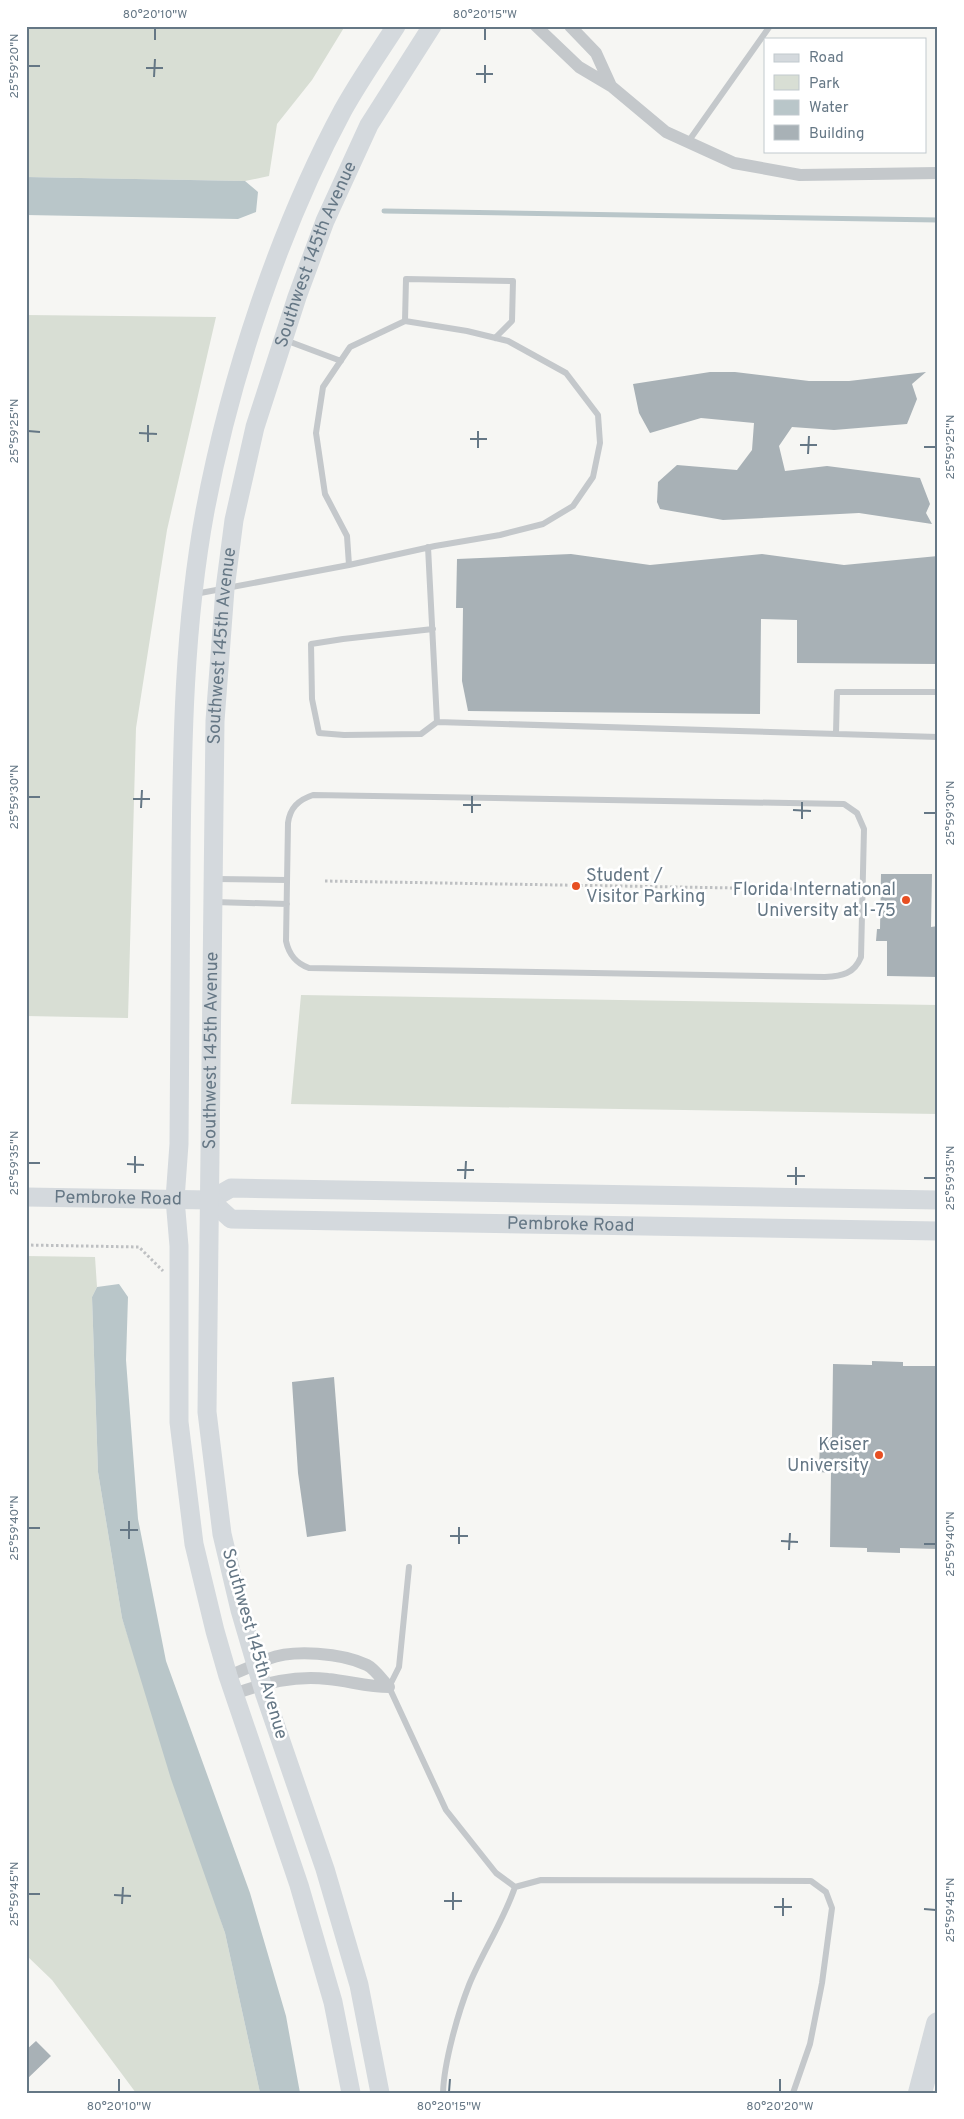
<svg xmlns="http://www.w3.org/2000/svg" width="964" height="2119" font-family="Overpass,sans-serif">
<rect width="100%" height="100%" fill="#f6f6f3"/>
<!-- green -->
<path fill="#d8ded4" d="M26,26H345L312,80L277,124L269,176L245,181L26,177Z
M26,315L216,317L167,530L136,728L128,1018L26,1016Z
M301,995L938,1005V1114L291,1104Z
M26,1256L95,1257L97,1287L92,1297L98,1472L122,1618L225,1933L260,2093H136L52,1980L26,1955Z"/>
<!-- water -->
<path fill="#b9c6c9" d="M26,177L245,181L258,192L256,212L238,219L26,215Z
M119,1284L128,1297L126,1360L138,1519L166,1661L250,1893L286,2016L300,2093H260L225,1933L171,1779L122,1618L98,1472L92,1297L97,1287Z"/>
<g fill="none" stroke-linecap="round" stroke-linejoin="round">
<!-- stream -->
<path stroke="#b9c6c9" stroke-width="5" d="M384,211L938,220"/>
</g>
<!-- building -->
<path fill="#a8b1b6" d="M710,372H735L809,381H849L926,372L912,384L917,399L907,424L834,430L792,427L779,446L785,471L827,466L920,478L930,504L926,513L932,524L859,513L723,520L660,509L657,502L658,482L677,465L737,470L752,450L754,423L701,418L650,433L639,413L633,384Z
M571,554L650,565L762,554L844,565L938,556V664L797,663V620L761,619L760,714L468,711L462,681L463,608H456L457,559Z
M881,874H932L931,927L938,926V977L887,976V941H876L877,929H880Z
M872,1361L903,1362V1366H938V1549L900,1548V1553L867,1552V1548L830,1547L831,1473L819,1472L820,1437H832L833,1364L872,1365Z
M334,1377L346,1531L307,1537L298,1473L292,1382Z
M36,2041L51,2056L26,2080V2050Z"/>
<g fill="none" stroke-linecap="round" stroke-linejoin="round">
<!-- path -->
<path stroke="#bec0c2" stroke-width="3" stroke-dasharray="2.5 2.5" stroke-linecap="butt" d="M325,881L853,890
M26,1245L139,1247L163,1271"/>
<!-- lane -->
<path stroke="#c4c8cb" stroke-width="6" d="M688,142L770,26
M405,321L406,279L513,281L512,321L495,338
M285,340L341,361
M428,547L437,722L421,734L344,735L319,733L312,699L311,644L343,639L433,629
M195,594L349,565L347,536L325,494L316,433L323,387L350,347L405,321L467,331L508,341L566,373L598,415L600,443L593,477L573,506L543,524L500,535L435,546L349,565
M437,722L938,737
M836,733L837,692H938
M313,795L844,804L857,813L864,829L861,957C854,974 842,976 825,977L309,968C296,963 289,955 286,941L288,823C290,808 298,800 313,795Z
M216,879L287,880
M214,902L287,904
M409,1567L399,1667L389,1687L446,1810L496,1873L515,1887C503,1922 483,1951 469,1985C458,2013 444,2062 443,2093
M515,1887L541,1880L811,1881L826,1892L832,1908L822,1983L810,2044L793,2093"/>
<!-- street -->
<path stroke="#c4c8cb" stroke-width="12" d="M536,26L579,67L611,86L666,132L734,163L800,175L938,173
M570,26L596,53L611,86
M228,1676C242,1671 254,1665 268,1659C293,1649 342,1653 367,1665C375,1669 382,1680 389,1687
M234,1694C264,1683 295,1675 328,1679C349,1681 368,1687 389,1687"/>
<!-- secondary -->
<g stroke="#d4d9dd" stroke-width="19">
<path id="s1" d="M26,1197L210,1200L231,1188L938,1200"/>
<path id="s2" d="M210,1200L231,1219L938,1231"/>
<path d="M351,2093L333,2002L299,1885L228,1676L215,1631L194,1544L179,1422V1246L175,1199L179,1144C180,1049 180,954 181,859C182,743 184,625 205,511C230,378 279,229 343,110C359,81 378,54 396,26"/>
<path id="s3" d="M380,2093L359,1985L325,1869L265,1695L240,1610L222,1534L207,1412L215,721L225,589L234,520L255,427L297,297L325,221L369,125L432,26"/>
</g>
<!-- highway -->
<path stroke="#d4d9dd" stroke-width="24" d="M920,2093L938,2024"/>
</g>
<!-- ticks -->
<path fill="none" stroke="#657785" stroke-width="2" d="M155,40V28M485,40V28M28,66H40M146,68H163M476,74H493M154,77L155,59M485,83V65M28,431L40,432M139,433L157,434M470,439H487M148,442V425M800,445H817M924,447H936M478,448V431M808,454L809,436M28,797H40M133,799H150M463,805H481M141,808L142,790M793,810L811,811M472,813V796M924,813H936M802,819V802M28,1163H40M127,1164L144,1165M457,1170H474M135,1173V1156M787,1176H805M924,1178H936M465,1179L466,1161M796,1185V1167M28,1528H40M120,1530H138M450,1536H468M129,1539V1521M781,1541L798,1542M459,1544V1527M924,1544H936M789,1550L790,1533M28,1894H40M114,1895L131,1896M444,1901H462M122,1904L123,1887M774,1907H792M924,1909L936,1910M453,1910V1892M783,1916V1898M119,2092V2079M449,2092L450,2079M780,2092V2079"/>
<!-- markers -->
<g fill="#e74f22" stroke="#fff" stroke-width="2">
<circle cx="576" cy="886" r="5"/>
<circle cx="906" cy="900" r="5"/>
<circle cx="879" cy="1455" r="5"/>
</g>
<g text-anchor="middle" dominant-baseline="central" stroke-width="5" stroke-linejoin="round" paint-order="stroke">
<!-- street labels -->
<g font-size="18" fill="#657785" stroke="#fff">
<text stroke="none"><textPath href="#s3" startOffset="1876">Southwest 145th Avenue</textPath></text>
<text stroke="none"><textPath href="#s3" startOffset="1471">Southwest 145th Avenue</textPath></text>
<text stroke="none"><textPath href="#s3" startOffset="1066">Southwest 145th Avenue</textPath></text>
<text stroke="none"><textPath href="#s1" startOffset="92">Pembroke Road</textPath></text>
<text stroke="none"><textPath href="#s2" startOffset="368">Pembroke Road</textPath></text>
<text transform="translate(254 1644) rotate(74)">Southwest 145th Avenue</text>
</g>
<!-- poi labels -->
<g font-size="18" fill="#657785" stroke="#fff" text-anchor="end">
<text x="586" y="876" text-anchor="start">Student /<tspan x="586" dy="21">Visitor Parking</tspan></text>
<text x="896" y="890">Florida International<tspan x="896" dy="21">University at I-75</tspan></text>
<text x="869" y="1445">Keiser<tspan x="869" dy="21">University</tspan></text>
</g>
</g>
<!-- border -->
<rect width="964" height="2119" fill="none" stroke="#ffffff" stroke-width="55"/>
<!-- legend -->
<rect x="764" y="38" width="162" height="115" fill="#ffffff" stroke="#c1c9ce"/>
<rect x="774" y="54" width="25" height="8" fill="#d4d9dd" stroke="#c1c9ce"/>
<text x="809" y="62" font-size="15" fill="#657785">Road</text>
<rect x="774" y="75" width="25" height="15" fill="#d8ded4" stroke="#c1c9ce"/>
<text x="809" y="88" font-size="15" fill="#657785">Park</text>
<rect x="774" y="100" width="25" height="15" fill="#b9c6c9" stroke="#c1c9ce"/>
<text x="809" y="112" font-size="15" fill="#657785">Water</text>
<rect x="774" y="125" width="25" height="15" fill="#a8b1b6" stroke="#c1c9ce"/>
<text x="809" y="138" font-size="15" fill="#657785">Building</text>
<rect x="28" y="28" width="908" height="2064" fill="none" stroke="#657785" stroke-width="2"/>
<g font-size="12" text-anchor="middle" fill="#657785">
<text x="155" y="18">80°20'10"W</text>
<text x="485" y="18">80°20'15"W</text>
<text transform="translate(14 66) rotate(-90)" y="4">25°59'20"N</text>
<text transform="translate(14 431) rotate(-90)" y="4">25°59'25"N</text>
<text transform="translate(950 447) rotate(-90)" y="4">25°59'25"N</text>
<text transform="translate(14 797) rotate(-90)" y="4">25°59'30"N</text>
<text transform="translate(950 813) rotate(-90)" y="4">25°59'30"N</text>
<text transform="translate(14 1163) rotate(-90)" y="4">25°59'35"N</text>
<text transform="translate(950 1178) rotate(-90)" y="4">25°59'35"N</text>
<text transform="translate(14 1528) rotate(-90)" y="4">25°59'40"N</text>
<text transform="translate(950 1544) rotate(-90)" y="4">25°59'40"N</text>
<text transform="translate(14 1894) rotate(-90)" y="4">25°59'45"N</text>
<text transform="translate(950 1910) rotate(-90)" y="4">25°59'45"N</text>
<text x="119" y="2110">80°20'10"W</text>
<text x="449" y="2110">80°20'15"W</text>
<text x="780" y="2110">80°20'20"W</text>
</g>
</svg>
